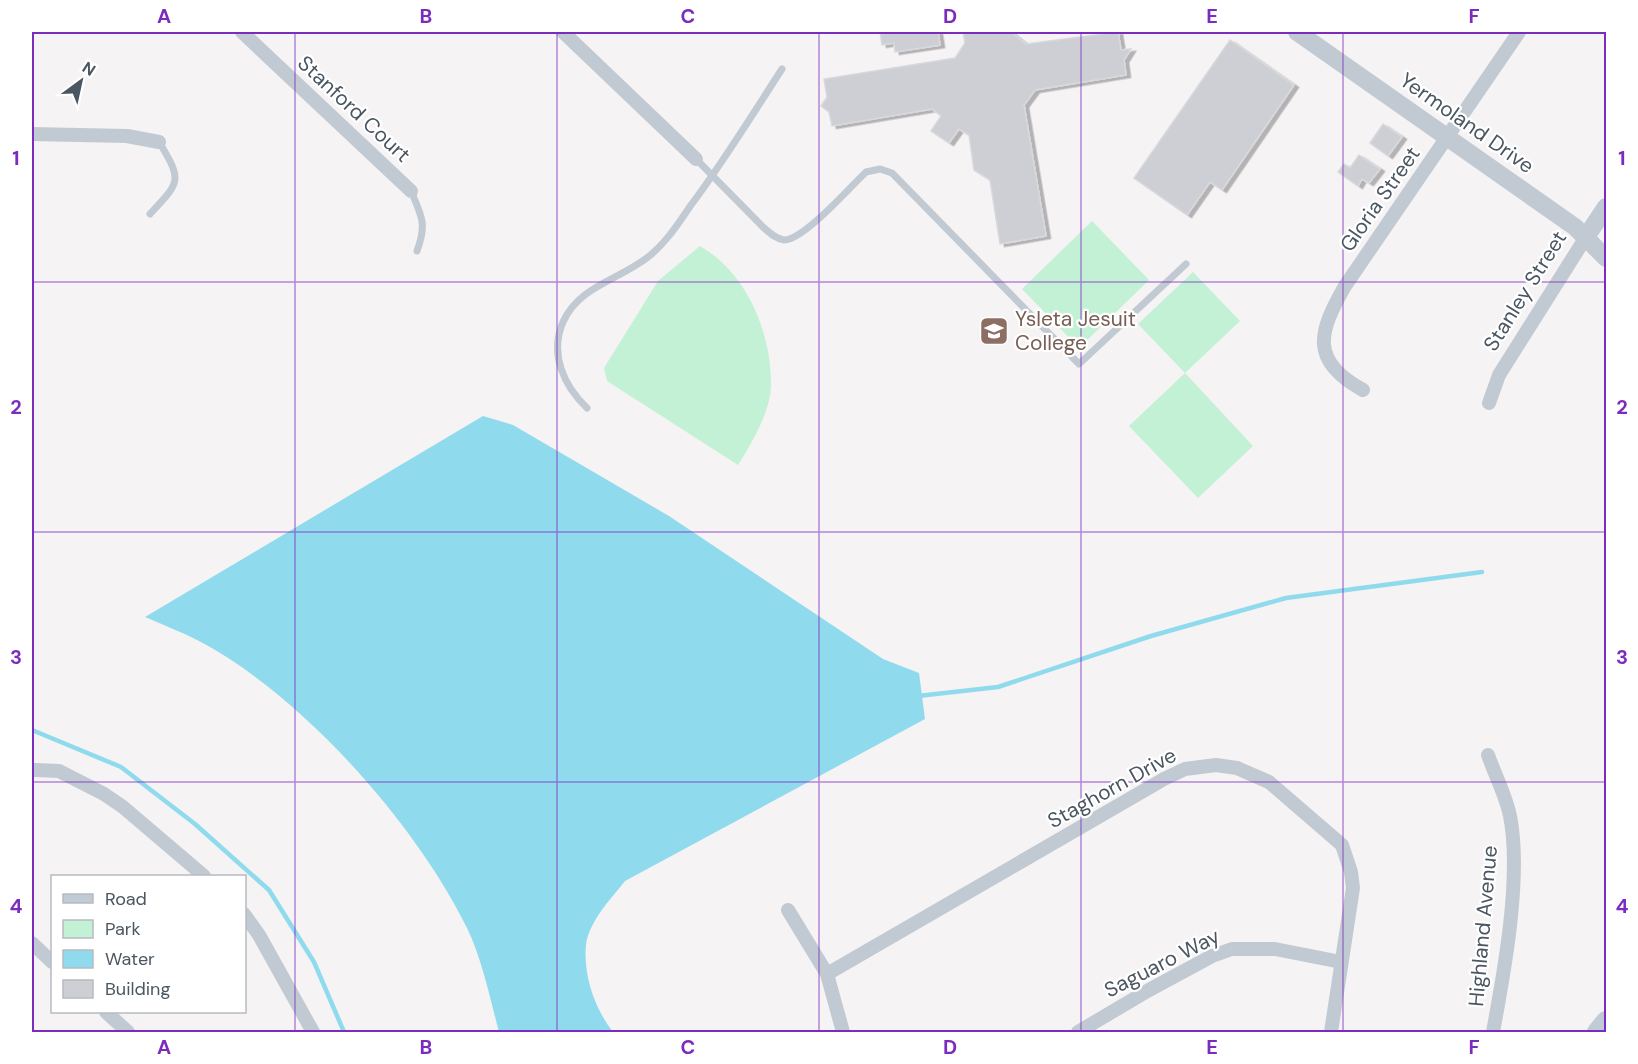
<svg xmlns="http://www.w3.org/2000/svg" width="1638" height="1064" font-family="'DM Sans',sans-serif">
<defs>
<filter id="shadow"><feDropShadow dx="4.5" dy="2.5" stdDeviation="0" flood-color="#0004"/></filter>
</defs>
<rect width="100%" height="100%" fill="#f5f3f3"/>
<!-- green -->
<path fill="#c3f1d5" d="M1092,221L1149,280L1079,348L1022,289Z
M700,246C747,273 771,332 771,384C771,411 752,443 738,465L607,381L604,368L658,281Z
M1193,272L1240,321L1185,373L1253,446L1198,498L1129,426L1185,373L1138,324Z"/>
<!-- water -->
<path fill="#90daee" d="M483,416L513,425L669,516L883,659L919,673L925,719L625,881C611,899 589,921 586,945C583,975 595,1009 613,1032H499C490,998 482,959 467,928C416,824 302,695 199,641C182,632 163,625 145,617Z"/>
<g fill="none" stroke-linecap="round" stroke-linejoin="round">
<!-- stream -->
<path stroke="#90daee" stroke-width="4.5" d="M918,696L998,687L1151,636L1286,598L1482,572
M32,730L121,767L195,824L269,890L314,962L344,1032"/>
</g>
<!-- building -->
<path fill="#cdcfd5" stroke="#d7d9de" stroke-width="1.5" filter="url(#shadow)" d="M880,32H938L940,45L895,52L894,43L882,45Z
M963,32H1011L1026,44L1118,32L1121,50L1131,49L1124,60L1126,75L1035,90L1024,105L1046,236L1000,244L990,180L974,170L969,135L959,129L949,143L931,131L941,116L932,109L832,126L829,112L821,106L827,97L824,79L955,58L965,43Z
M1230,40L1294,85L1222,190L1210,182L1187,215L1134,178Z
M1383,124L1402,137L1388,156L1370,143Z
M1359,155L1380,169L1369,183L1362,179L1358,186L1338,172L1344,164L1350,168Z"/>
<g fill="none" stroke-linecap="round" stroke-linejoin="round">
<!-- service -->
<path stroke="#c1cad2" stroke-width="7" d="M696,159L764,228C770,233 776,239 784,240C803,241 851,186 866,172L880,169L892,173L1079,364L1186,264
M411,191C422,217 427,224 417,251
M150,214C180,182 183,181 159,142
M587,408C564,386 549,354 563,322C579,286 619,280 648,257C666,243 678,224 691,205C724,161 752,115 782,69"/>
<!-- minor -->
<path stroke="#c1cad2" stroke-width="14" d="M242,32L411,191
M563,32L696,159
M32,134L127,136L159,142
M1363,390C1310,361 1318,333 1345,286L1519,32
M1489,403L1499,375L1586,237
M1488,755C1495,775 1506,796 1510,816C1522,876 1504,973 1493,1032
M35,770L59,771L104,794L123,807L204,876
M788,910L827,974L843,1032
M244,914L259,935L313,1032
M32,943L52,962
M827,974L1164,779L1185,769L1216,765L1237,768L1269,782L1342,845L1351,872L1353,888L1331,1032
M106,1012L128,1032
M1078,1032L1149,990L1212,956L1232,949H1275L1341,962"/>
<!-- tertiary -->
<path stroke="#c1cad2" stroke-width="18" d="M1297,32L1575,227L1606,258
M1586,237L1606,207"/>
<!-- secondary -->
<path stroke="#c1cbd6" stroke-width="20" d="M1597,1032L1606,1021"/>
</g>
<!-- grid -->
<path fill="none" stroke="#7b2cbf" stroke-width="1.5" stroke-opacity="0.55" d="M295,32V1032M557,32V1032M819,32V1032M1081,32V1032M1343,32V1032M32,282H1606M32,532H1606M32,782H1606"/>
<!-- icons -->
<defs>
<g id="school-square" transform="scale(1.5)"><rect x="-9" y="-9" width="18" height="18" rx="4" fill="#8d6e63" stroke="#fff"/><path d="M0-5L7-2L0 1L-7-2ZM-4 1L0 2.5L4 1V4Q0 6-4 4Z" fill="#fff"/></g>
</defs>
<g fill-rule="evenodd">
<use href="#school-square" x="994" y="331"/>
</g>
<g text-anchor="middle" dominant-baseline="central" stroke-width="4.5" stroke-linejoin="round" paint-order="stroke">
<!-- street labels -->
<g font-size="21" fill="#4a5661" stroke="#fff">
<text transform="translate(354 109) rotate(43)">Stanford Court</text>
<text transform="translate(1467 123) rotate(35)">Yermoland Drive</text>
<text transform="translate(1380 199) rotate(-55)">Gloria Street</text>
<text transform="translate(1525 291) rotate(-58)">Stanley Street</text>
<text transform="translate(1112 788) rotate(-29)">Staghorn Drive</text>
<text transform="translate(1483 926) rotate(-85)">Highland Avenue</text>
<text transform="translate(1162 963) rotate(-27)">Saguaro Way</text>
</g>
<!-- education labels -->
<g font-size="21" fill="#785e54" stroke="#fff" text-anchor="start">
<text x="1015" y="319">Ysleta Jesuit<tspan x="1015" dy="24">College</tspan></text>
</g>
</g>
<!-- border -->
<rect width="1638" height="1064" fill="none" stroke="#ffffff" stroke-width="66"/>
<!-- legend -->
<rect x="51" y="875" width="195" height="138" fill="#ffffff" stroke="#b7bbc0" stroke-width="1.5"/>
<rect x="63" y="894" width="30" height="9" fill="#c1cbd6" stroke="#b7bbc0" stroke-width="1.5"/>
<text x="105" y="905" font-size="18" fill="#4a5661">Road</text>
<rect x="63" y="920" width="30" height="18" fill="#c3f1d5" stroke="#b7bbc0" stroke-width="1.5"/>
<text x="105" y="935" font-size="18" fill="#4a5661">Park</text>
<rect x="63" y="950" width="30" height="18" fill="#90daee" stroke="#b7bbc0" stroke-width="1.5"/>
<text x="105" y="965" font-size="18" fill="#4a5661">Water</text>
<rect x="63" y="980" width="30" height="18" fill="#cdcfd5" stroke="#b7bbc0" stroke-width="1.5"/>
<text x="105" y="995" font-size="18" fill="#4a5661">Building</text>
<!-- north arrow -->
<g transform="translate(81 81) rotate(33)" stroke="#ffffff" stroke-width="4.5" paint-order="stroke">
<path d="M0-4.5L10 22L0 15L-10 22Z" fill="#4a5661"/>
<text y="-9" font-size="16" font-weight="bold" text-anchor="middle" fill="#4a5661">N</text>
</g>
<rect x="33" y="33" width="1572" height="998" fill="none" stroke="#7b2cbf" stroke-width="2"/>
<g font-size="20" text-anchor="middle" font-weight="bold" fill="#7b2cbf">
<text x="164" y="23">A</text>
<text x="426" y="23">B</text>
<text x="688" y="23">C</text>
<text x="950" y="23">D</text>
<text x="1212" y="23">E</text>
<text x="1474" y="23">F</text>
<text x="16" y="165">1</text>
<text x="1622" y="165">1</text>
<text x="16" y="414">2</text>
<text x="1622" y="414">2</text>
<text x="16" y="664">3</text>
<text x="1622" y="664">3</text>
<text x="16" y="913">4</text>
<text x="1622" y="913">4</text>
<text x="164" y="1054">A</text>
<text x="426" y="1054">B</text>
<text x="688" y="1054">C</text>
<text x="950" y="1054">D</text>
<text x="1212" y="1054">E</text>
<text x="1474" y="1054">F</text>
</g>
</svg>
